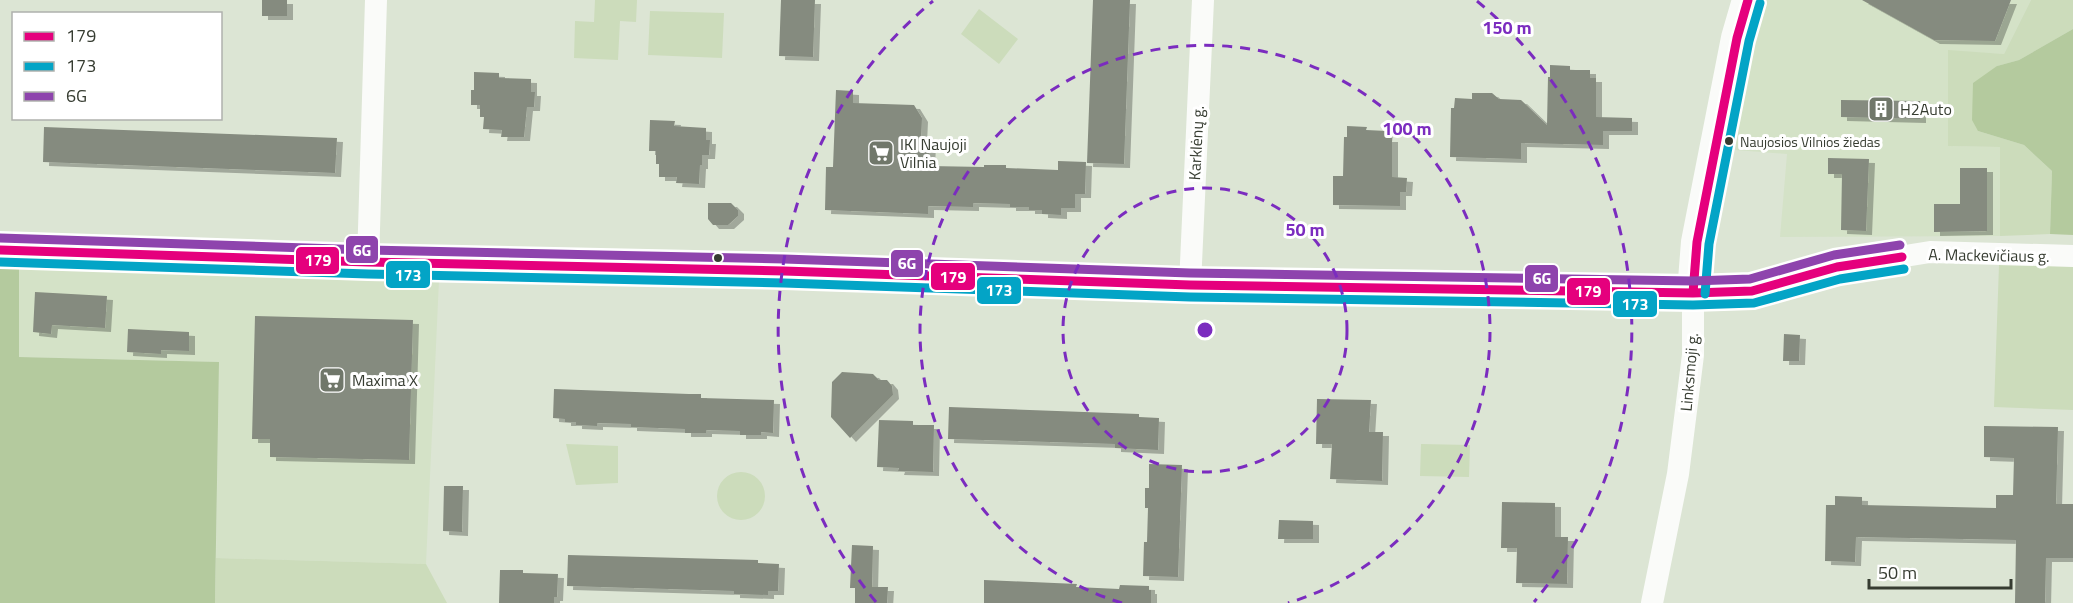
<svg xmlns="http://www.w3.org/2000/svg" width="2073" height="603" font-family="'Titillium Web',sans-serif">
<defs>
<filter id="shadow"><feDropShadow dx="6" dy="4" stdDeviation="0" flood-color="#0004"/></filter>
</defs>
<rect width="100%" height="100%" fill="#dce5d4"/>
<!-- built -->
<path fill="#d4e2c7" d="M1757,0H2031L2004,54L1948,51V146L2000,147V236L1780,237L1787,154L1735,150L1745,52Z
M19,262L439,280L426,564L216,558L219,362L19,357Z"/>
<!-- green -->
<path fill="#ccdcbb" d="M595,0H637L636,22L620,21L618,60L574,58L575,21L594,22Z
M2031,0H2073V29L2019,60L1997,66L1978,131L2024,145L2052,171L2050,234L2000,236V147L1948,146V50L2004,54Z
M979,9L1018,39L999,64L961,34Z
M650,11L724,13L722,58L648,55Z
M1999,265L2073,266V410L1994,407Z
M566,444L618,446V483L576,485Z
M1421,444L1470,445L1469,477L1420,476Z
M717 496a24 24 0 1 1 48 0a24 24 0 1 1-48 0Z
M216,558L426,564L447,603H215Z"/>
<!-- forest -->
<path fill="#b4ca9e" d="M2073,29V235L2050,234L2052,171L2024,145L1978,131L1972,120L1973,83L1997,66L2019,60Z
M0,261L19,262V357L219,362L215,603H0Z"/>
<!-- building -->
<path fill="#858b7f" filter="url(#shadow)" d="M262,0H287V16H262Z
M781,0H815L813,57L779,56Z
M1093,0H1130L1124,164L1087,163Z
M1862,0H2011L1995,41L1934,40Z
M1550,65L1570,66V70H1590V78H1596V117L1632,118V131H1603V145L1521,143V159L1450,157L1451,108H1454L1455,98L1472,99V93H1492L1499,99L1521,100L1547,125L1548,77H1550Z
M474,72L499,73V78L531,79V92H535L534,107H527L524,137H501L502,130L483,129L484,117H480V105H471V90H474Z
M836,90L853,91V103L914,105L922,118L921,139H930L929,166L984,167V165H1006V168L1058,170V161L1086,162L1085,194H1075V208H1061V215L1042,214V210H1029V207H1010V204L973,203V207L928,206V214L825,210L826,167H833Z
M1841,100L1920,101V119L1841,117Z
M650,120L675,121L674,126L706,128V140H710L709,155H702V165H700L699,184L676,183L677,177H659V164H656V151H649Z
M1347,126L1367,127L1366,130L1387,131L1386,138H1392V177L1407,178L1406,192H1400V206L1333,205V176H1343L1344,137H1347Z
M44,127L337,138L335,173L43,162Z
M1828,158L1869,159L1866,231L1841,230L1842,174H1828Z
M1960,168H1987V231L1934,232V204H1960Z
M708,203H731L738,210V216L728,225H713L708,219Z
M35,292L107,296L105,328L52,325L51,334L33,332Z
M255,316L413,320L409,460L270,457V439H252Z
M128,329L189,332V351L161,350V354L127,352Z
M1784,334L1800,335L1799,361H1783Z
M842,372L873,374L879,380H887L892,386L893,395L850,438L831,417L832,382Z
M554,389L689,394H701V398L774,400L773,433L761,432V435H740V431L706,430V433H685V429L631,427V424L597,423V426L576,425V422H565V419L553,418Z
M1317,399L1371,400L1369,432H1383L1382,481L1330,479L1332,444H1316Z
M949,407L1139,414V417L1159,418L1158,450L1115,448V444L948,439Z
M879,420L913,421V425H934L933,472L898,471L899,468L877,467Z
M1984,426L2058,427L2056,504H2073V558H2046L2045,603H2015L2016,540L1856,537L1855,562L1825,561L1826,505H1835V496L1862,497V505L1996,508V495H2013L2014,458L1984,457Z
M1149,464L1182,465L1178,577L1143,576L1144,542H1147L1148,508H1145V488H1149Z
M444,486H463L462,532L443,531Z
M1502,502L1555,503V537H1568L1567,584L1516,583L1517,548H1501Z
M1279,520L1313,521V539H1278Z
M852,545L873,546L872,587H888L887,603H855V588H850Z
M568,555L758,560V563L779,564L778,591H768V595L734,594V591L567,586Z
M500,570H523V573L558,574L557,597H554V603H499Z
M984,580L1077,584L1076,587L1119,589L1120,585L1149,586V590H1151V603H984Z"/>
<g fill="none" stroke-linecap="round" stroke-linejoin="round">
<!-- minor -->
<path stroke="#fafbf9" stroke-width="22" d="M368,262L376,0
M1190,285L1203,0
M1652,603L1678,474L1693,355V293L1752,291L1837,267L1930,252L2073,256"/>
<!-- secondary -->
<path stroke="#fafbf9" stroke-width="32" d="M0,250L368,262L784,271L1190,285L1693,293L1697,242L1737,38L1748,0"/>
<!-- bus-1 casing -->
<g stroke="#fff" stroke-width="14">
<path id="bus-1" d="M0,250L368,262L784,271L1190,285L1693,293L1752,291L1837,267L1902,257
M1693,293L1697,242L1737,38L1748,0"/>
</g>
<!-- bus-2 casing -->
<g stroke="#fff" stroke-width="14">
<path id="bus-2" d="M0,262L368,274L784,283L1190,297L1693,305L1754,303L1840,279L1904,269
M1705,294L1709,244L1749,41L1760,3"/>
</g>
<!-- bus-3 casing -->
<g stroke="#fff" stroke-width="14">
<path id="bus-3" d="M0,238L368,250L784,259L1190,273L1693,281L1750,279L1834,255L1900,245"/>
</g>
<!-- bus-1 -->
<use href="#bus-1" stroke="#e5007d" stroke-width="9"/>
<!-- bus-2 -->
<use href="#bus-2" stroke="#03a4c6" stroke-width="9"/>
<!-- bus-3 -->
<use href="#bus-3" stroke="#8e44ad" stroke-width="9"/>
</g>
<!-- distance rings -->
<g fill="none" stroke="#7b2cbf" stroke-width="3" stroke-dasharray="10 8">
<circle cx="1205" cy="330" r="142"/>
<path d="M1122 603A285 285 0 1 1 1288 603"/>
<path d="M876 602A427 427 0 0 1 933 1M1477 1A427 427 0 0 1 1534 602"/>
</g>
<!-- icons -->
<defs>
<g id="building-square" transform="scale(1.35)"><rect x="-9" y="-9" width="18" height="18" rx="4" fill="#70776a" stroke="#fff"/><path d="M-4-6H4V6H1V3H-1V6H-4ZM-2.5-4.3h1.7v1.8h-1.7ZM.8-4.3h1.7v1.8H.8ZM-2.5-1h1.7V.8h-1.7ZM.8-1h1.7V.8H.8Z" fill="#fff"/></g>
<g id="supermarket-square" transform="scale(1.35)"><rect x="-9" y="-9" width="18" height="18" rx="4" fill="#70776a" stroke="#fff"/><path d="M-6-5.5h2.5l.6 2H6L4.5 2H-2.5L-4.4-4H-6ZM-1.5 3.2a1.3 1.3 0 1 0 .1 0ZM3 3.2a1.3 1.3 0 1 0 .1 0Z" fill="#fff"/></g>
</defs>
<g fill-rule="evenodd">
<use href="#building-square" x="1881" y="109"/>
<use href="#supermarket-square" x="881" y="153"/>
<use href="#supermarket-square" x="332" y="380"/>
</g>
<!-- markers -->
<g fill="#363c31" stroke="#fff" stroke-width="2">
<circle cx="1729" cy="141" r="5"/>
<circle cx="718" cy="258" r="5"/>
</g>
<g text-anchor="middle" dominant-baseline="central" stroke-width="6" stroke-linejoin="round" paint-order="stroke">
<!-- bus labels -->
<g font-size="14" fill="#363c31" stroke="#fff" text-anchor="start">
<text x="1740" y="141">Naujosios Vilnios žiedas</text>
</g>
<!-- poi labels -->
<g font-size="16" fill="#363c31" stroke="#fff" text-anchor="start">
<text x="1900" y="109">H2Auto</text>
<text x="900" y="144">IKI Naujoji<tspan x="900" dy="18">Vilnia</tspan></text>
<text x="352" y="380">Maxima X</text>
</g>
<!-- street labels -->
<g font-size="16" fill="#363c31" stroke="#fff">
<text transform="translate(1196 143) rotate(-87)">Karklėnų g.</text>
<text transform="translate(1989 255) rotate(1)">A. Mackevičiaus g.</text>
<text transform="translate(1689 372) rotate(-85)">Linksmoji g.</text>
</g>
</g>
<circle cx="1205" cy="330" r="9" fill="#7b2cbf" stroke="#fff" stroke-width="3"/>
<g font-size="18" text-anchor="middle" font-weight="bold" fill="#7b2cbf" stroke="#fff" stroke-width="6" stroke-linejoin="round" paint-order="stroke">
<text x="1507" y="34">150 m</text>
<text x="1407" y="135">100 m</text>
<text x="1305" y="236">50 m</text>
</g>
<g stroke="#fff" stroke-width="2">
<rect x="345" y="235" width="34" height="29" rx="6" fill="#8e44ad"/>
<rect x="295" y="246" width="45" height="29" rx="6" fill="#e5007d"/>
<rect x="890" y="249" width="34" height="29" rx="6" fill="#8e44ad"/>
<rect x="385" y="260" width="46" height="29" rx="6" fill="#03a4c6"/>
<rect x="930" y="262" width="46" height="29" rx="6" fill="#e5007d"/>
<rect x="1524" y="264" width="35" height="29" rx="6" fill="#8e44ad"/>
<rect x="976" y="276" width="46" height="29" rx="6" fill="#03a4c6"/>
<rect x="1566" y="277" width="45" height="29" rx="6" fill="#e5007d"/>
<rect x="1612" y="290" width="46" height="28" rx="6" fill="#03a4c6"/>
</g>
<g font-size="16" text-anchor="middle" font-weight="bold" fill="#fff">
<text x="362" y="256">6G</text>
<text x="318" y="266">179</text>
<text x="907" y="269">6G</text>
<text x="408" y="281">173</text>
<text x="953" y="283">179</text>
<text x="1542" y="284">6G</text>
<text x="999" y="296">173</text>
<text x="1588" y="297">179</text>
<text x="1635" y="310">173</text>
</g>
<!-- legend -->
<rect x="12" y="12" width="210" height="108" fill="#ffffff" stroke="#afb1ad" stroke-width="1.5"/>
<rect x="24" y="32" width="30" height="9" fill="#e5007d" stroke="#afb1ad" stroke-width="1.5"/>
<text x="66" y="42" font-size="18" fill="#363c31">179</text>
<rect x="24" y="62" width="30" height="9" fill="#03a4c6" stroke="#afb1ad" stroke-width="1.5"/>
<text x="66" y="72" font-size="18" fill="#363c31">173</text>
<rect x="24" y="92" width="30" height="9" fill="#8e44ad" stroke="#afb1ad" stroke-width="1.5"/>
<text x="66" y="102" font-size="18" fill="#363c31">6G</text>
<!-- scale -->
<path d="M1869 579v9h142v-9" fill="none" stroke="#363c31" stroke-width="3"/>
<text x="1878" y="579" font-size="18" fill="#363c31" stroke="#ffffff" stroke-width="4.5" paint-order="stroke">50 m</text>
</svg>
